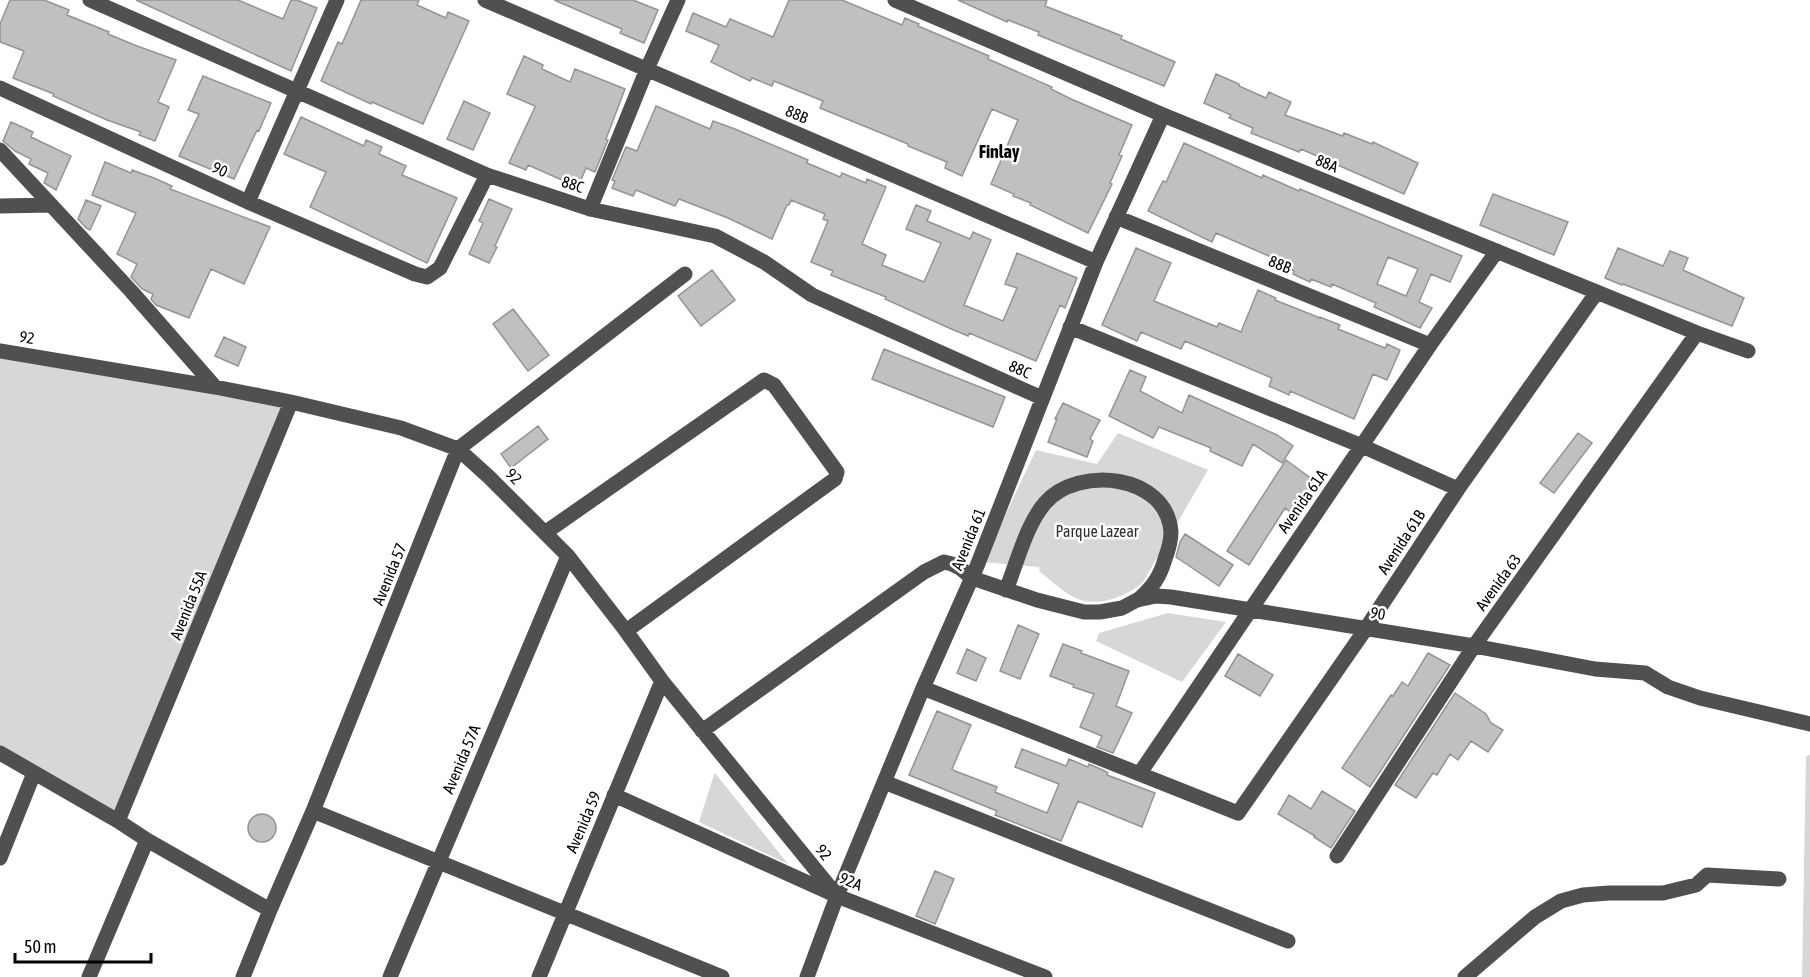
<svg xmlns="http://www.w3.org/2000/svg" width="1810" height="977" font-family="'Asap Condensed',sans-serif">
<rect width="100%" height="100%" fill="#fff"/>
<!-- green -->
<path fill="#d7d7d7" d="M0,351L291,402L118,821L0,753Z
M1118,433L1208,470L1143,582C1125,598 1093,610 1070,595C1059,589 1050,579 1040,572L1039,567L983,562L1036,450L1097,464Z
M1168,613L1226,622L1182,682L1096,641L1099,633Z
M1810,755V977H1802L1806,756Z
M715,772V773L788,864L699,822Z"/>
<!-- building -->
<path fill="#c0c0c0" stroke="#949494" stroke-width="1.5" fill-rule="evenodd" d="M10,0H44L69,10L67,15L109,32L108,34L137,46L176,60L158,102L169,107L155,141L139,135L141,132L107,120L53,96L54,94L13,78L24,51L0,42V24Z
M136,0H238L283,19L291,0H297L317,8L291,71Z
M361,0H419L417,5L446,18L448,12L469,21L423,124L372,102L371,104L321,81L338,42L342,44Z
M554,0H633L658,10L644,43L620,33L622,29Z
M789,0H842L902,25L905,18L919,24L918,26L989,56L988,59L1052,87L1051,89L1071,99L1132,125L1119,155L1122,156L1110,183L1112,184L1088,233L1030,205L1031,203L1013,196L1014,194L991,184L1018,120L992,109L962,176L945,168L947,162L908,146V144L820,108L823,101L774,81L772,86L752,78L750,81L711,62L719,45L686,31L693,13L726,27L730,19L773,37Z
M958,0H1047L1045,6L1122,36L1121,39L1175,62L1164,86L1038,35L1039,32L1008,20L1007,22Z
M524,56L543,65L542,69L570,82L575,69L625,89L606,139L608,140L595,172L586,168L578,187L528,165L526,170L509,163L535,107V106L507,94Z
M1216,74L1239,84V86L1266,98L1269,92L1291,102L1285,115L1343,136L1344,133L1372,144L1373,142L1418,163L1404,194L1301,149L1299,152L1251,133L1253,128L1229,118L1231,115L1204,103Z
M203,76L271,103L259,131L257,130L234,179L179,156L199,114L188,110Z
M464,101L490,113L473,150L447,139Z
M656,106L710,129L713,121L735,129L808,160L807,163L840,177L842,173L866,183L867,179L886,187L862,244L886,255L882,265L924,282L941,243L906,229L916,205L931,211L927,221L970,239L973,232L991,240L964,305L1003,321L1017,288L1005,284L1017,253L1077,278L1065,308L1060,305L1036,361L969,333L968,336L949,328L885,299L886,297L831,275L833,271L811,262L828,221L823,219L825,214L791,200L789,205H787L772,239L728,218L679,199L675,206L636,190L633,196L612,188L615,181L612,180L626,147L637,151Z
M301,117L364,146L366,140L382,147L379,154L406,166L402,175L457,198L427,263L310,207L326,172L284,154Z
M11,122L33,132L31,137L71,156L56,190L44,183L48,173L29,164L31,159L15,151L3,141Z
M1184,143L1262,178L1263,175L1299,191L1300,189L1324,199L1462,256L1450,282L1431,274L1419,302L1432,308L1420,328L1374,307L1376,303L1332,284L1331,287L1311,279L1310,282L1293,274L1294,271L1270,261L1271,257L1216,233L1212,242L1148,211L1163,181L1166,182ZM1388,257L1418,269L1406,296L1377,284Z
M105,162L131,173L132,170L154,178L172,186L170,189L270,227L244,284L211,269L189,318L156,305L151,299L153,294L142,289L131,277L137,264L117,254L136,213L92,195Z
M1493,194L1568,222L1554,255L1480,225Z
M489,199L512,209L495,246L497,247L489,263L469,254L483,223L479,221Z
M86,200L101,206L90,230L86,228L78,219Z
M1136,248L1171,263L1154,301L1217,327L1219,323L1241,332L1258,290L1276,298L1275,300L1320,318V317L1340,325L1338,329L1385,348L1387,344L1400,350L1387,380L1373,374L1354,419L1290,391L1289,395L1269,386L1272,378L1185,341L1181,349L1141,332L1137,341L1102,325Z
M1618,248L1663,266L1670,251L1688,258L1683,270L1744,298L1732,326L1623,284L1622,285L1605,278Z
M712,270L735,300L701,326L678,296Z
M513,309L549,355L528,371L493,324Z
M224,337L246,347L238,366L215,356Z
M884,349L1005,397L993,427L872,379Z
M1130,370L1146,377L1140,391L1182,413L1189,395L1277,435L1293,446L1282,463L1253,444L1242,466L1210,451L1211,448L1159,427L1153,438L1109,416Z
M1063,403L1100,420L1090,439L1093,441L1087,457L1048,442L1057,419H1055Z
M538,426L548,439L511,468L501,454Z
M1578,433L1592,443L1554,493L1540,483Z
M1286,460L1316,482L1293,514L1285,508L1249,565L1227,551Z
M1185,534L1233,565L1219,586L1176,557L1180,542Z
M1018,625L1039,634L1020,679L1000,671Z
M1063,644L1082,651L1081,653L1129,671L1116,706L1132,713L1113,753L1097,747L1102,736L1080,727L1094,694L1073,687L1074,685L1050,676Z
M967,649L986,658L976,681L957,673Z
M1428,653L1450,665L1370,787L1342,768L1391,695L1393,696L1402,682L1408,686Z
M1238,654L1273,675L1260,696L1225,676Z
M1455,693L1486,714L1491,723L1503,730L1488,752L1471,741L1458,760L1450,754L1437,775L1433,773L1416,798L1395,785Z
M937,711L971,725L952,769L955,771L997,787L995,792L1047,813L1059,784L1015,767L1022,749L1066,766L1069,759L1088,767L1089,764L1105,771L1108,773L1107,775L1155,793L1142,827L1078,801L1061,841L995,815L997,811L909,775Z
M1322,791L1355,811L1331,848L1314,837L1315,836L1278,814L1289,795L1311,809Z
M248 828a14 14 0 1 1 28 0a14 14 0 1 1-28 0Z
M935,871L954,879L935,924L916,916Z"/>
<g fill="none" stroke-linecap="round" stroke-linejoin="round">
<!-- minor -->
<path stroke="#505050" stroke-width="15" d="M90,0L487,175L590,209L715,236L764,262L812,295L1042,398
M485,0L1096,262
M895,0L1163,115L1697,333L1748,351
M0,88L248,202L415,274L427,277L440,268L487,175
M0,150L131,291L215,387
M248,202L337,0
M0,206L51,205
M590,209L647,69L678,0
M1116,217L1430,345
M1070,327L1362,446L1458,489
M0,351L215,387L291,402L401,428L458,449L489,477L568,556L626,631L662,681L837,896
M546,532L764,380L774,385L837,472L835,479L626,631
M1006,590C1017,563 1026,525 1045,503C1078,465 1167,474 1171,532C1171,541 1168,551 1165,559C1160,577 1152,588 1138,600
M923,688L1238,813L1365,630L1458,489L1597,292
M702,731L924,572L944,562L952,564L960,568L972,578L1037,600L1084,612H1100L1122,608L1137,600L1156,596L1171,597L1474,646L1595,669L1645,673L1668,687L1700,698L1810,724
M0,753L118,821L147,840L270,910
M1140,773L1430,345L1497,251
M884,782L1288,941
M614,795L837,896L1045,977
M313,811L722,977
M118,821L291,402
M1337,856L1474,646L1697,333
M0,858L34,773
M89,977L147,840
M243,977L270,910L313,811L458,449L685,274
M390,977L568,556
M539,977L662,681
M807,977L837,896L923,688L977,566L1096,262L1163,115
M1465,977L1535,917L1561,901L1583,895L1609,893H1663L1696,885L1707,875L1779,879"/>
</g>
<g text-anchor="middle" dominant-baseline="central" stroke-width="5" stroke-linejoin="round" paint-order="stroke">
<!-- street labels -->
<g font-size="16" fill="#000" stroke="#fff">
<text transform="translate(797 114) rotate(23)">88B</text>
<text transform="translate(1327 163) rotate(22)">88A</text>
<text transform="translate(220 169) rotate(25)">90</text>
<text transform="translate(573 184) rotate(18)">88C</text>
<text transform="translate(1280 264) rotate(22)">88B</text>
<text transform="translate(27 337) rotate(9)">92</text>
<text transform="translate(1020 369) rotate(24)">88C</text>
<text transform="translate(514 476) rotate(45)">92</text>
<text transform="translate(1302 501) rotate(-55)">Avenida 61A</text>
<text transform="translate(968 539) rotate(-68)">Avenida 61</text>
<text transform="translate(1401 542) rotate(-57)">Avenida 61B</text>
<text transform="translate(389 574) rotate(-68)">Avenida 57</text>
<text transform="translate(1498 582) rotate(-54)">Avenida 63</text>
<text transform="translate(188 605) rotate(-68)">Avenida 55A</text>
<text transform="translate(1378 613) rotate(9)">90</text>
<text transform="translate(461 759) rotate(-67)">Avenida 57A</text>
<text transform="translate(583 822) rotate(-67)">Avenida 59</text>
<text transform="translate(824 852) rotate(51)">92</text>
<text transform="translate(851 881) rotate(22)">92A</text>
</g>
<!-- park labels -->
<g font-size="16" fill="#2e2e2e" stroke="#fff">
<text x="1097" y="531">Parque Lazear</text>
</g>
<!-- neighbourhood labels -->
<g font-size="18" font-weight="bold" fill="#000" stroke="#fff">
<text x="999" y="151">Finlay</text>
</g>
</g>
<!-- scale -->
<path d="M15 953v9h136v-9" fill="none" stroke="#000000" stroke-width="3"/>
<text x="24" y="953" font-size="18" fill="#000000" stroke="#ffffff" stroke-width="4.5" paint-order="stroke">50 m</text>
</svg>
